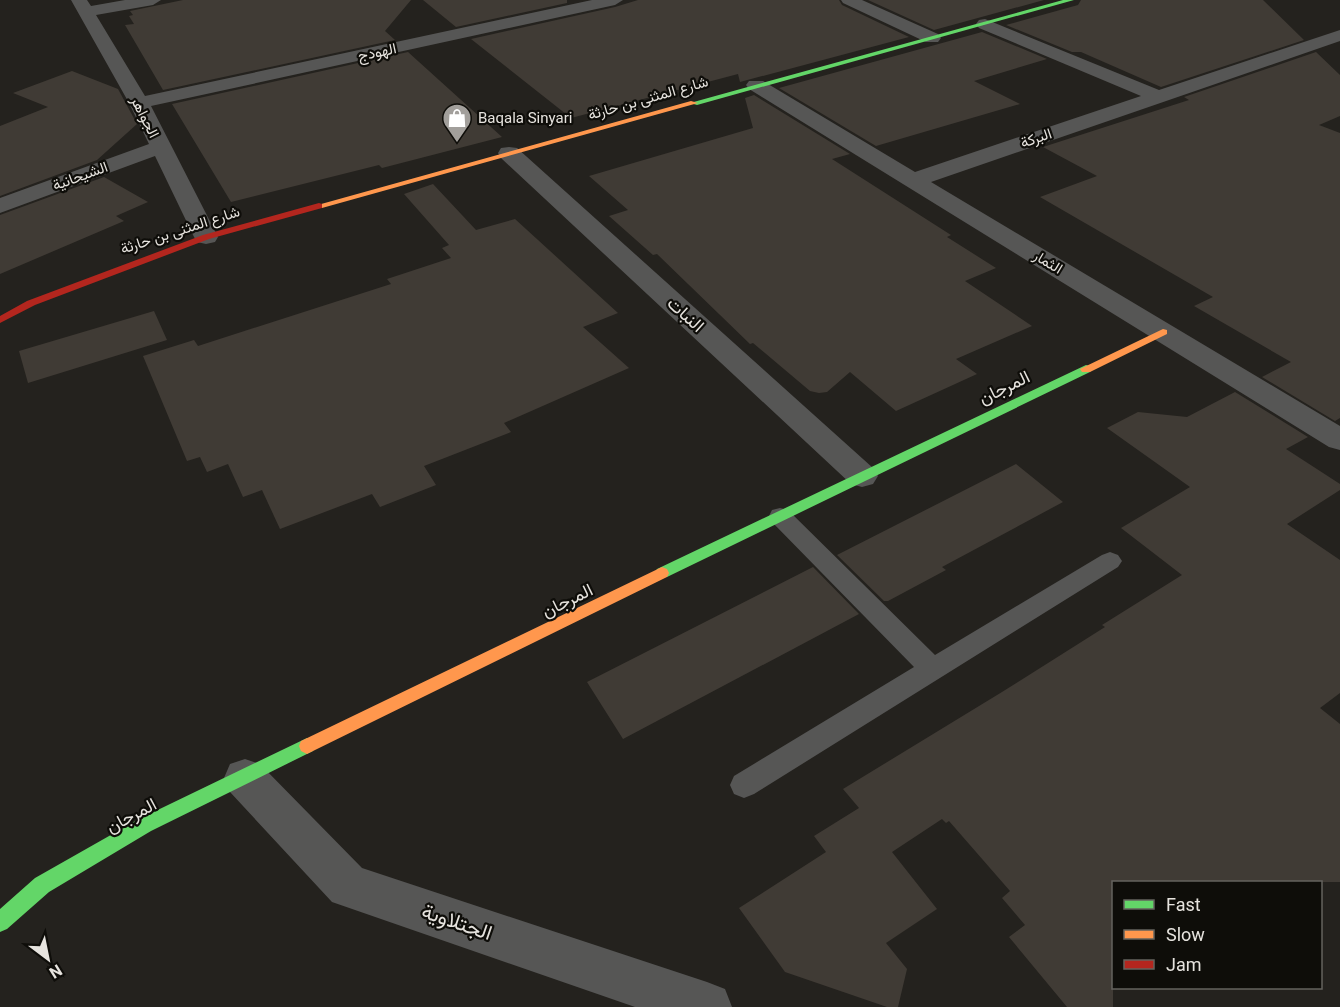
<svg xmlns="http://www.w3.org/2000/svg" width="1340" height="1007" font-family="Roboto,Vazirmatn,sans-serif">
<rect width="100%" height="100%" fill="#24221e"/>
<!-- building -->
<path fill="#403b35" d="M183,0H411L385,31L395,40L163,90L125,25L134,24L129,16L133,15L130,11Z
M423,0H567V3L456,27Z
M638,0H839L842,5L909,37L740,82L738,74L571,118L471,39L615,7Z
M868,0H1044L934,30Z
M1081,0H1263L1304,40L1161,87L1081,52H1072L1006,25L1078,5Z
M982,32L1047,59L974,81L1020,104L876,146L779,88Z
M408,52L502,137L382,168L379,165L231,202L172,104Z
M1316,52L1340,75V116L1319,125L1340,133V418L1335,421L1262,377L1291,362L1194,306L1213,297L1040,197L1097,176L1043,147L1189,100L1184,97Z
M72,71L118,89L137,124L97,160L0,196V126L48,107L13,93Z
M754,95L850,154L832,159L951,235L947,237L996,268L965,281L1032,326L956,359L977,374L896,411L850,372L827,392L819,393L810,391L753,343L750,344L657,254L653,255L609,216L628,210L589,176L753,128L745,98Z
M104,177L148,202L116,216L124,221L0,274V215Z
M433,184L476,230L515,219L618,313L583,327L629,368L504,423L511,432L424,466L436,485L380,507L372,494L280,529L262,490L243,497L228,464L207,472L200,457L187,461L143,356L194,340L198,346L391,284L387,279L451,258L442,248L449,245L404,194Z
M154,311L167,340L28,383L19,351Z
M1235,392L1308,437L1286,449L1340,484V490L1287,524L1340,560V693L1320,708L1340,724V882H1113V1007H1067L1009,937L1025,925L1002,898L1010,891L949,821L946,823L942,819L892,852L937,909L886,943L907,969L898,1007H887L785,972L739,908L826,852L814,836L859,808L843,789L1002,692L1105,627L1102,625L1182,575L1121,528L1190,487L1107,428L1138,412L1187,417Z
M1016,464L1063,502L942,567L946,570L888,601H884L837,555Z
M813,567L859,614L623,739L587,682Z"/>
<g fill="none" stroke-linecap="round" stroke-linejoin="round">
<!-- lane -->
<path fill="#565655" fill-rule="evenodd" d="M780,508L788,510L935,655L1102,555L1110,552L1118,555L1122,561L1118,567L754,794L744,798L734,794L730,785L734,776L914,667L772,522L769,516L772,510Z"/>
<!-- street -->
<path fill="#565655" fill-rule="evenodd" d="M71,0H87L91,6L125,0H161L153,5L96,15L145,96L592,0H623L615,5L151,106L218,237L215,242L206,244L197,242L194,237L155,156L0,213V198L149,144L129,103Z
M841,0H862L938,34L941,38L938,42H926L843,3Z
M985,19L1159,90L1340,30V41L931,182L1340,426V450L1329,447L749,89L746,85L749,81H763L915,172L1141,96L979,28L976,24L979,20Z
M509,147L517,148L873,468L878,476L873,484L862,487L851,484L501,158L498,153L501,148Z
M245,759L260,764L362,868L707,982L725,989L732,1007H635L332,902L230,792L224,778L230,764Z"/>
<!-- fast -->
<path fill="#63d668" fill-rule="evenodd" d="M1063,0H1074L697,105L690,103Z
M1086,365L1090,366L1092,369L1090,372L667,577H657L655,573L657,569Z
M307,738L313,741L315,746L313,751L151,831L49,892L7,929L0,932V909L35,878L139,819Z"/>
<!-- slow -->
<path fill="#ff974d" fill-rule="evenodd" d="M691,101L698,103L322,208L314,206Z
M1163,329L1167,330V334L1090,372H1082L1080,369Z
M662,567L667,569L669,573L667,577L313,751L307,754L301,751L299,746L301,741Z"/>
<!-- jam -->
<path fill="#b3261e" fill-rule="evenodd" d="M319,203L322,204V208L209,239L35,305L0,323V316L27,301L203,235Z"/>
</g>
<!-- icons -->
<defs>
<g id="shop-pin" transform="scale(1.5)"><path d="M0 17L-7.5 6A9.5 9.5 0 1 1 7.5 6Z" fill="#a29f9b" stroke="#0e0d09"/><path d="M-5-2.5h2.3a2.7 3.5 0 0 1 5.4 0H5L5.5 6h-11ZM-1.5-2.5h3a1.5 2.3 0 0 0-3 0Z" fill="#fff"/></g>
</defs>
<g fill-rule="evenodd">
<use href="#shop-pin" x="457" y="118"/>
</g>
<g text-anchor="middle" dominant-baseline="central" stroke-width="4.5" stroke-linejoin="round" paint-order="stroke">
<!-- far-street labels -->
<g font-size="15" fill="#e6e3de" stroke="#0e0d09">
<text transform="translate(377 52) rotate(-12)">الهودج</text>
<text transform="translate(648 98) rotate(-16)">شارع المثنى بن حارثة</text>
<text transform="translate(145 117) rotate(63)">الجواهر</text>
<text transform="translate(1036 138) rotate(-19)">البركة</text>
<text transform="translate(80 176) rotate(-20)">الشيحانية</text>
<text transform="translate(180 230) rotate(-18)">شارع المثنى بن حارثة</text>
<text transform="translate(1048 262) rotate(31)">الثمار</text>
</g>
<!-- far-poi labels -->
<g font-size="15" fill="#e6e3de" stroke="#0e0d09" text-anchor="start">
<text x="478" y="118">Baqala Sinyari</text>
</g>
<!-- street labels -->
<g font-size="18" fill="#e6e3de" stroke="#0e0d09">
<text transform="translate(686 314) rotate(42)">النبات</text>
<text transform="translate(1004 387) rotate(-26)">المرجان</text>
<text transform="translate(567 600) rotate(-26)">المرجان</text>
<text transform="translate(131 815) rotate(-28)">المرجان</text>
</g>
<!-- near-street labels -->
<g font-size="21" fill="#e6e3de" stroke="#0e0d09">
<text transform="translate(457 922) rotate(19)">الجتلاوية</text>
</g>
</g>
<!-- legend -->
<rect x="1112" y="881" width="210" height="108" fill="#0e0d09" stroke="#64635e" stroke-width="1.5"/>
<rect x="1124" y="900" width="30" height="9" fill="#63d668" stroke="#64635e" stroke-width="1.5"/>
<text x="1166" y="911" font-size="18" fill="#e6e3de">Fast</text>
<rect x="1124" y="930" width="30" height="9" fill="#ff974d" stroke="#64635e" stroke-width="1.5"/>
<text x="1166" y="941" font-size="18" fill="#e6e3de">Slow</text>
<rect x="1124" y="960" width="30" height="9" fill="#b3261e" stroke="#64635e" stroke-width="1.5"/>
<text x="1166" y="971" font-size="18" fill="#e6e3de">Jam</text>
<!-- north arrow -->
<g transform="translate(48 959) rotate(148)" stroke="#0e0d09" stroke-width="4.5" paint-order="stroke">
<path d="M0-4.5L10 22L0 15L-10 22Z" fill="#e6e3de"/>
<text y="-9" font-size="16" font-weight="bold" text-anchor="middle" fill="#e6e3de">N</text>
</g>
</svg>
